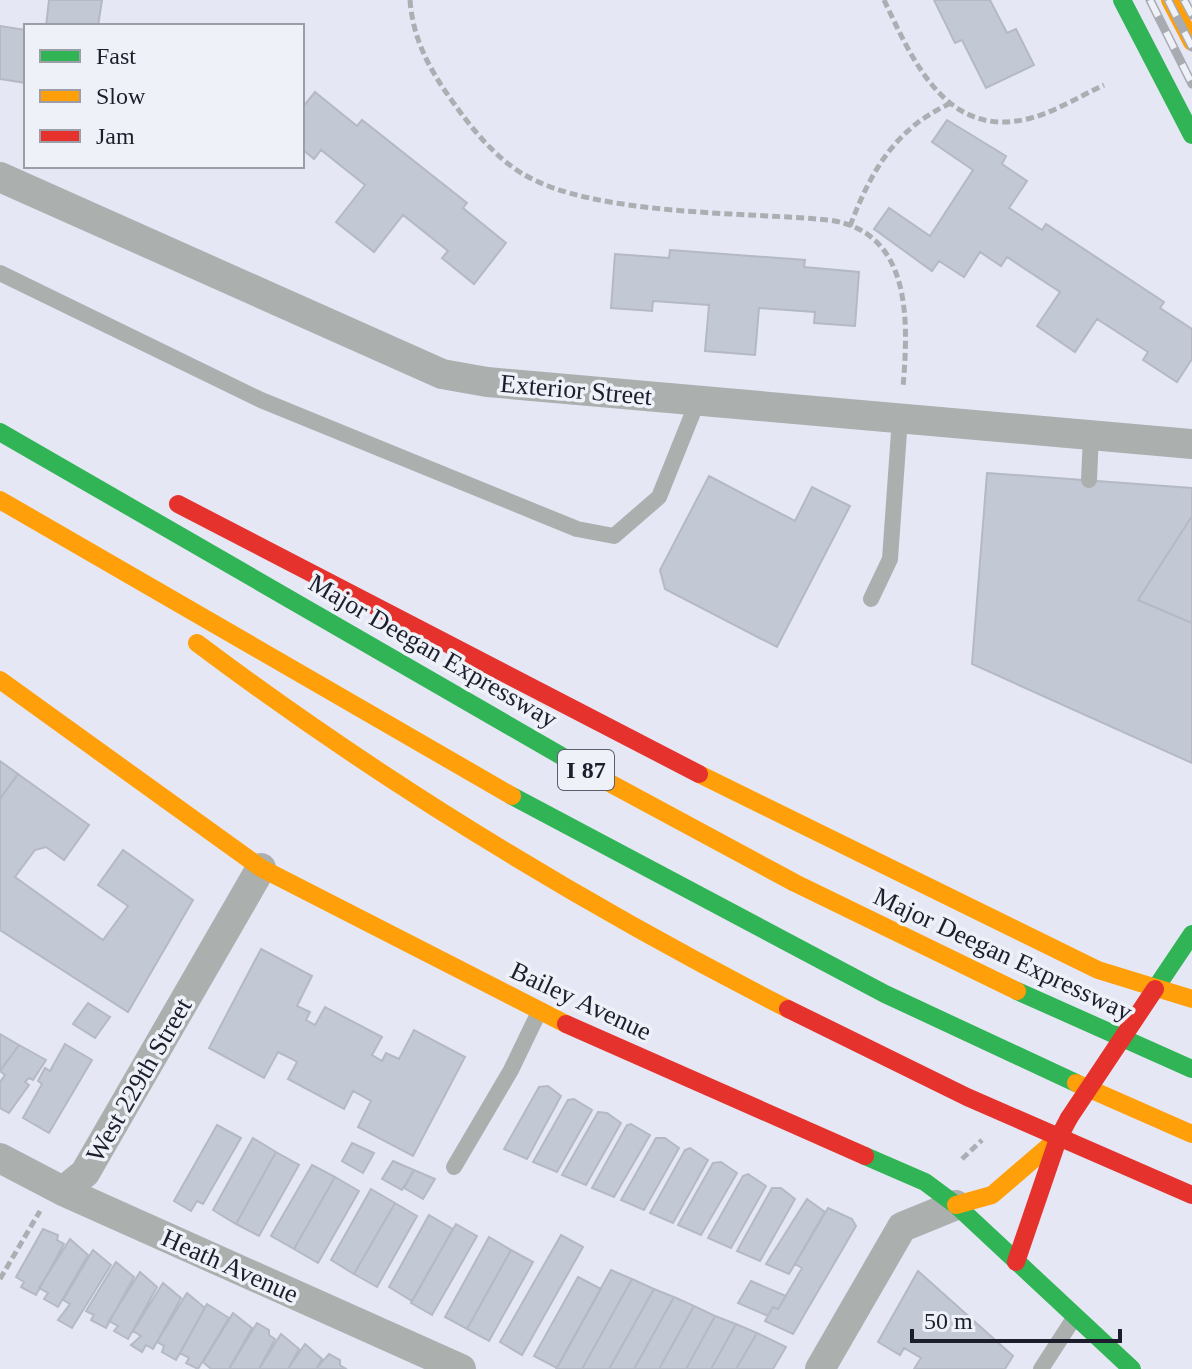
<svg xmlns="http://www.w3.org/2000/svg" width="1192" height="1369" font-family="Georgia,serif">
<rect width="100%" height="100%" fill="#e5e7f5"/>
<!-- building -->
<path fill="#c2c8d4" stroke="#b4b9c5" stroke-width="2" d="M49,0H102L98,26H46Z
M934,0H990L1007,33L1016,29L1034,65L986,88L962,40L955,43Z
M0,26L26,30V83L0,79Z
M315,92L357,126L362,120L467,203L463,208L506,243L474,284L442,258L448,251L403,215L374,252L336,222L365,185L321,150L314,159L302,149V108Z
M947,120L1006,156L1002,164L1027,181L1009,208L1042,230L1046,224L1164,302L1160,308L1192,329V359L1177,382L1143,360L1148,352L1097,319L1075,352L1037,326L1060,292L1007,257L1001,266L980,252L964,277L939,261L932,271L874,229L889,208L930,236L973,170L932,142Z
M670,250L805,260L804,267L859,272L855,326L814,323L815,312L759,308L755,355L705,351L709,305L653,301L652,311L611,308L615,254L669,258Z
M987,473L1192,488V516L1138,600L1192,623V763L972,664Z
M709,476L795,521L812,487L850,506L777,647L665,589L660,570Z
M1192,516V623L1138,600Z
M0,761L18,774L0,799Z
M18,774L89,825L64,860L46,847L35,850L15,877L103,940L128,906L98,885L123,850L193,900L128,1012L0,930V799Z
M261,949L312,976L297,1006L310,1012L306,1020L315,1025L325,1007L382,1037L372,1055L382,1061L386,1053L399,1059L414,1030L465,1057L413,1156L358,1127L371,1101L353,1091L344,1109L288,1079L297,1062L294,1060L278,1052L264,1078L209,1048Z
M88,1003L110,1017L95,1038L73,1024Z
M0,1034L19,1045L0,1071Z
M65,1044L92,1060L49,1133L23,1118L42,1084L38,1081L45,1068L50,1071Z
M19,1045L46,1060L33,1080L29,1078L25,1082L29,1085L9,1113L0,1108V1082L5,1075L0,1071Z
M548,1086L561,1096L527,1159L504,1149L539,1087Z
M574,1099L592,1110L557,1172L533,1162L568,1100Z
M598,1112L607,1113L621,1123L586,1185L562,1175Z
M631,1124L650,1135L614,1197L592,1188L627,1125Z
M217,1125L241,1138L203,1204L197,1201L191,1211L174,1201Z
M253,1138L276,1152L236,1224L213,1210Z
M656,1138H665L679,1148L644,1210L621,1200Z
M352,1143L374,1153L363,1173L342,1161Z
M690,1148L708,1160L673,1223L650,1213L685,1150Z
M276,1152L299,1165L259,1236L236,1224Z
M393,1161L414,1170L402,1190L382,1179Z
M721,1162L737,1173L701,1235L678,1225L713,1163Z
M312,1165L335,1177L294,1249L271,1236Z
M414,1170L435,1179L423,1199L404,1188Z
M748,1174L766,1186L731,1248L708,1238L743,1176Z
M335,1177L359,1191L318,1263L294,1249Z
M772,1188H781L795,1199L760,1261L737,1251Z
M371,1189L395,1203L354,1274L331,1260Z
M807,1199L825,1212L789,1274L766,1264Z
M395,1203L417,1216L377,1287L354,1274Z
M828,1208L852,1219L856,1226L793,1334L765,1321L773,1307L778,1309L802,1268L795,1264Z
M429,1215L453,1229L412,1301L389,1287Z
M456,1224L477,1236L432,1315L411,1303Z
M43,1229L58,1235L57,1240L64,1244L36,1295L21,1287L24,1282L16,1277Z
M561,1235L583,1247L522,1355L500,1342Z
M489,1237L511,1250L467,1329L445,1317Z
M70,1239L88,1255L58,1307L44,1299L48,1293L39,1288Z
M93,1250L111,1265L72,1328L58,1320L70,1304L63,1300Z
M511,1250L533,1262L489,1341L467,1329Z
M116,1262L134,1277L106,1328L91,1320L94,1315L86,1311Z
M611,1270L632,1279L582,1369H556Z
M918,1271L1013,1356L1005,1369H914L921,1358L904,1348L900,1355L878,1342Z
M140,1272L157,1287L128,1339L114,1331L118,1326L109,1321Z
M578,1277L601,1289L557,1368L534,1356Z
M632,1279L654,1289L609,1369H582Z
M751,1281L786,1296L778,1309L773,1307L768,1316L738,1303Z
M163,1283L181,1298L153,1349L146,1345L142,1352L131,1345L141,1336L133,1331Z
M654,1289L674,1297L634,1369H609Z
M187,1293L205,1308L176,1360L162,1352L164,1346L157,1342Z
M674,1297L694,1306L659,1369H634Z
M207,1304L229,1318L198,1369L186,1363L189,1358L180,1353Z
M694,1306L715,1316L686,1369H659Z
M233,1313L252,1328L229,1369H211L203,1362Z
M715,1316L736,1324L711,1369H686Z
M257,1323L269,1330V1335L275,1339L259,1369H229Z
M736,1324L757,1333L736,1369H711Z
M757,1333L786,1347L773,1369H736Z
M281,1334L299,1349L288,1369H259Z
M305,1344L322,1359L316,1369H288Z
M329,1354L340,1360V1365L346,1369H316Z"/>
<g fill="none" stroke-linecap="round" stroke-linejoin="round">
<!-- path -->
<path stroke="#abafb2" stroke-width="5" stroke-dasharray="8 4" stroke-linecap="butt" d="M410,0C413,41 431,72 455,105C473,130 496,158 523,174C593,216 745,212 829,220C914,232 908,325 903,388
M884,0C913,61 947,141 1031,118C1057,111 1080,96 1104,85
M850,226C871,171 895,129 949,104
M962,1159L982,1140
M0,1279L40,1211"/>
<!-- lane -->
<path stroke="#abb0af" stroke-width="16" d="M0,273L261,400L577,529L614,536L659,497L698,400
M1089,480L1091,435
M871,599L890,559L900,418
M454,1167L511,1070L538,1014
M1041,1369L1074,1318"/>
<!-- street -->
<path stroke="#abb0af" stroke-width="30" d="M0,177L442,374L487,382L1192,444
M0,1158L63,1191L461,1369
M63,1191L85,1173L261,868
M820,1369L902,1227L956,1205"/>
<!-- fast -->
<path stroke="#30b455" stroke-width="18" d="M1122,0L1192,135
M0,432L591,773
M512,796L885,994L1076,1083
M1155,989L1192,934
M1017,991L1192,1069
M865,1156L925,1182L956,1205L1132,1369"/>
<!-- slow -->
<path stroke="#ff9f0a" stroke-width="18" d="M1170,0L1192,42
M0,500L512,796
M197,643C382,782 583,904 788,1009
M0,680L261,868L566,1024
M591,773L795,883L1017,991
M699,774L1098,970L1192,999
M1076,1083L1192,1134
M956,1205L992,1195L1056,1140"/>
<!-- jam -->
<path stroke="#e5322d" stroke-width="18" d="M178,504L699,774
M788,1009L967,1097L1192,1195
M566,1024L865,1156
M1016,1262L1058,1139L1069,1118"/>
<!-- rail casing -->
<g stroke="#a8abb0" stroke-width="9">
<path id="rail" d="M1150,0L1192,84
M1168,0L1192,47
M1184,0L1192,15"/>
</g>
<!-- rail -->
<use href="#rail" stroke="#eff1f9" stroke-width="6" stroke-dasharray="18" stroke-linecap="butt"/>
<!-- jam-bridge -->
<path stroke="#e5322d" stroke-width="18" d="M1069,1118L1155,989"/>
</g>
<g text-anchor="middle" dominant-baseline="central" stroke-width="7" stroke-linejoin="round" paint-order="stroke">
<!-- shield labels -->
<rect fill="#eff1f9" stroke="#5b5d6a" stroke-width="2" x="558" y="750" width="56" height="40" rx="6"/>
<g font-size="24" font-weight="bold" fill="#1c1e2c">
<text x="586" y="770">I 87</text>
</g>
<!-- street labels -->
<g font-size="26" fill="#1c1e2c" stroke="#eff1f9">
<text transform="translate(576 390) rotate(5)">Exterior Street</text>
<text transform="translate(433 651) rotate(30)">Major Deegan Expressway</text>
<text transform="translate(1003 954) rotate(25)">Major Deegan Expressway</text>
<text transform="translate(581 1001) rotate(25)">Bailey Avenue</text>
<text transform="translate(139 1080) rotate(-60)">West 229th Street</text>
<text transform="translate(230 1266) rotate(24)">Heath Avenue</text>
</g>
</g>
<!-- legend -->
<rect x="24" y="24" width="280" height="144" fill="#eff1f9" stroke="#9b9da7" stroke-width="2"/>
<rect x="40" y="50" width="40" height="12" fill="#30b455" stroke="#9b9da7" stroke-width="2"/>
<text x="96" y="64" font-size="24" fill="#1c1e2c">Fast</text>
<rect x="40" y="90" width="40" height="12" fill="#ff9f0a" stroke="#9b9da7" stroke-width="2"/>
<text x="96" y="104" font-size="24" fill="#1c1e2c">Slow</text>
<rect x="40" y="130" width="40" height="12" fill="#e5322d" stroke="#9b9da7" stroke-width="2"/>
<text x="96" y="144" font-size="24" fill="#1c1e2c">Jam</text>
<!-- scale -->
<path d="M912 1329v12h208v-12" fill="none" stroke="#1c1e2c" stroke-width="4"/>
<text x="924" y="1329" font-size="24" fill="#1c1e2c" stroke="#eff1f9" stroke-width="6" paint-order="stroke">50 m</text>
</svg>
